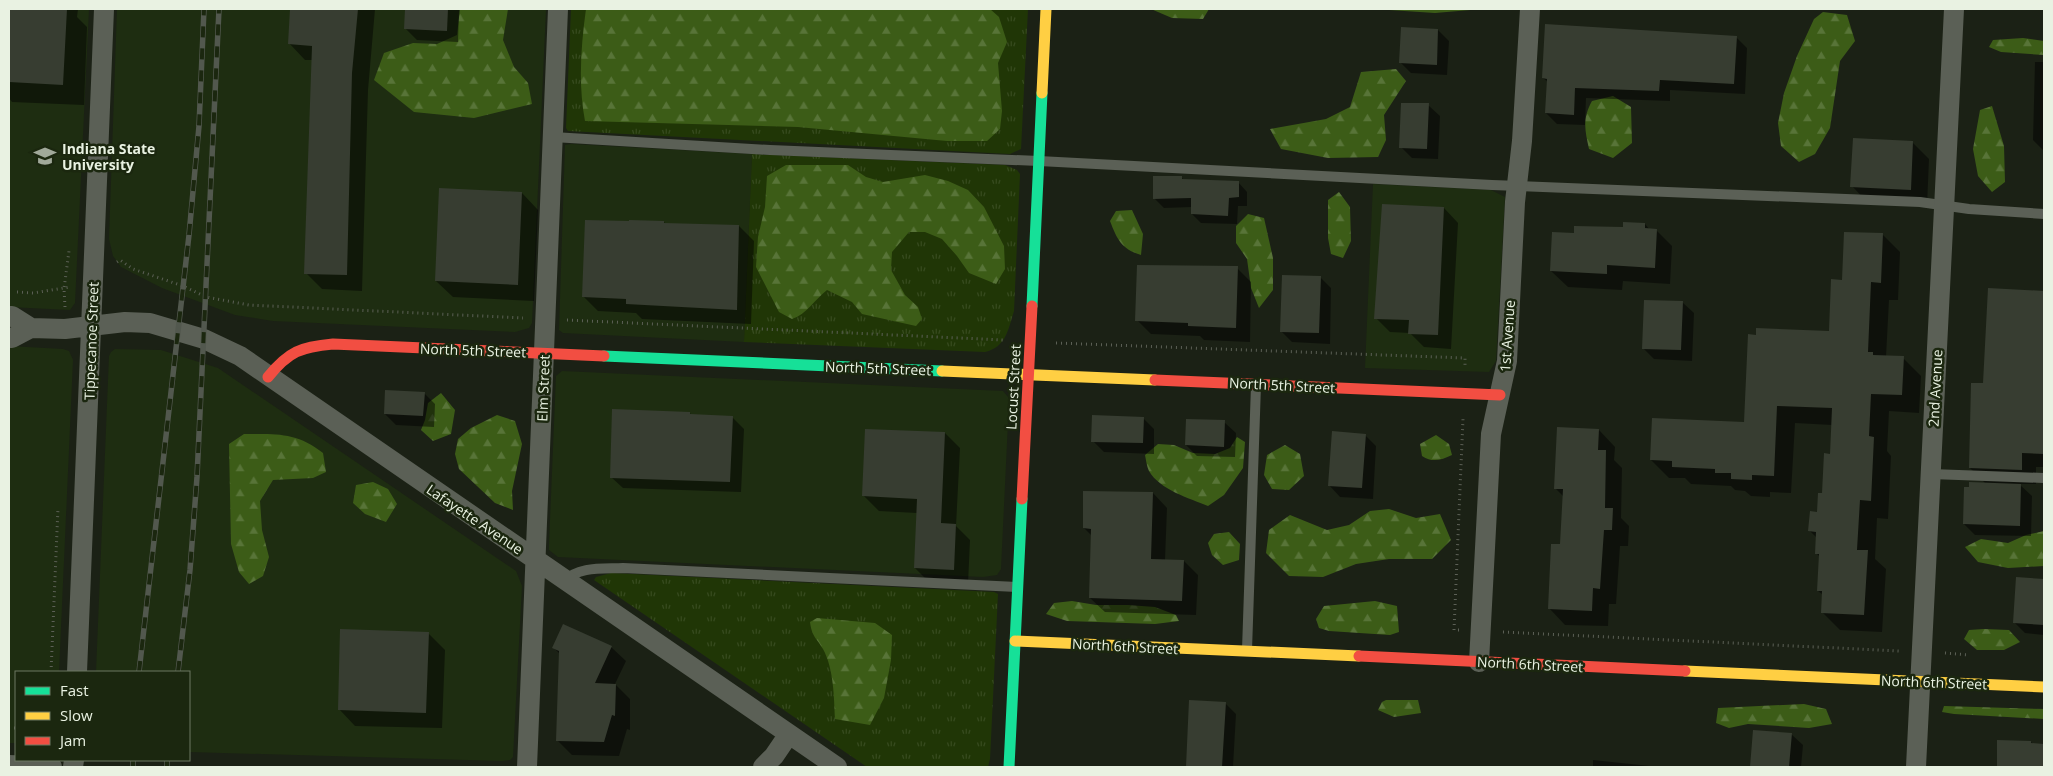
<svg xmlns="http://www.w3.org/2000/svg" width="2053" height="776" font-family="'Open Sans',sans-serif">
<defs>
<pattern id="grass-tufts" width="24" height="20" patternUnits="userSpaceOnUse" patternTransform="scale(1.25)"><rect width="24" height="20" fill="#203606"/><path d="M3 7l-1-3M5 7V3M7 7l1-3M15 17l-1-3M17 17v-4M19 17l1-3" fill="none" stroke="#364a1e"/></pattern>
<pattern id="forest-firs" width="22" height="20" patternUnits="userSpaceOnUse" patternTransform="scale(1.25)"><rect width="22" height="20" fill="#3c5c17"/><path d="M5 1l3.5 6h-7zM16 11l3.5 6h-7z" fill="#587438"/></pattern>
</defs>
<rect width="100%" height="100%" fill="#1b2115"/>
<!-- built -->
<path fill="#1e2d11" d="M9,9H89L75,303L70,310L9,307Z
M117,9H546L532,323L529,328L515,332L273,321L235,315L162,288L121,267L113,256L109,239Z
M571,144L752,154L744,342L563,333L559,330L565,145Z
M1373,184L1491,190L1505,197L1496,361L1489,372L1365,368Z
M9,346L63,349L69,351L73,360L59,672H16V743H9Z
M115,349L161,350L218,368L516,571L522,586L513,757L510,760L502,761L189,752V672H96L109,356L111,352Z
M562,371L1003,391L1008,397L1009,401L1001,569L997,575L983,577L558,557L549,550V544L556,376Z"/>
<!-- grass -->
<path fill="url(#grass-tufts)" d="M571,9H1028L1021,149L1010,154L568,131L566,128Z
M752,154L1005,165L1017,170L1020,174L1014,311C1008,330 1006,347 985,352L744,342Z
M611,573L994,592L998,594L990,759L988,767H867L594,580L596,577Z"/>
<!-- forest -->
<path fill="url(#forest-firs)" d="M460,9H508L503,40L514,67L528,83L532,104L474,118L414,112L374,80L384,53L413,43L437,44L457,35Z
M586,9H990L999,17L1007,42L998,63L1002,111L1000,129L987,141H947L798,127L585,121C578,84 581,45 586,9Z
M1151,9H1209L1203,19L1172,18Z
M1374,9H1482L1435,13Z
M1823,12L1847,15L1855,41L1840,61L1830,128L1815,154L1799,162L1781,146L1778,123L1784,93L1797,56L1814,19Z
M2023,38L2044,41V55L2001,52L1989,47L1993,40Z
M1396,69L1406,81L1384,115L1386,140L1378,157L1328,158L1281,149L1270,129L1326,119L1350,107L1361,72Z
M1613,96L1631,107L1632,143L1613,158L1589,149C1585,130 1582,119 1592,101Z
M1992,106L2004,146L2005,182L1992,192L1978,176L1973,149L1980,110Z
M786,165H848L866,177L883,182L925,175L948,181L968,190L984,207L1004,246L1005,269L996,284L969,273L957,256L942,239L925,232H909L892,252L891,270L905,295L918,307L922,319L916,326L862,314L852,302L827,290C815,299 807,314 792,319L779,312L756,267L758,237L765,207L767,176Z
M1339,192L1350,207L1351,241L1343,258L1331,254L1328,238V200Z
M1132,210L1143,234L1141,255C1121,249 1117,239 1110,221L1116,211Z
M1248,214L1264,218L1273,258V290L1259,308L1251,288L1247,259L1236,243V226Z
M441,393L455,410L451,434L433,441L421,430L425,420L428,403Z
M497,415L515,421L522,444L512,491L513,510L495,503L459,469L455,454L458,439L471,428Z
M244,434C276,434 297,432 323,453L326,472L313,478L273,480L260,501L262,530L269,557L263,576L249,584L239,572L231,544L229,444Z
M1436,435L1449,444L1452,455C1441,460 1433,463 1422,456L1420,444Z
M1237,437L1245,442L1243,468L1224,495L1208,506C1189,498 1160,490 1149,471C1147,467 1146,460 1145,455L1158,444L1174,445L1193,453L1215,454L1230,448Z
M1285,445L1300,454L1304,476L1289,490L1272,489L1264,475L1267,455Z
M373,482L388,489L397,504L386,522L365,514L353,503L356,485Z
M1389,509L1416,518L1440,514L1451,540L1432,559H1389L1356,564L1323,577L1289,576L1266,553L1269,530L1290,515L1327,530L1349,525L1370,511Z
M2044,531V566L2008,568L1978,562L1965,547L1981,539L2008,543L2026,535Z
M1229,532L1240,544L1239,560L1223,565L1212,555L1208,543L1214,534Z
M1072,601L1096,605H1128L1155,607L1176,615L1179,621L1155,624L1067,621L1046,614L1054,603Z
M1375,601L1397,606L1399,632L1390,635L1329,631L1319,628L1316,619L1324,606Z
M817,618L875,623L892,635L891,660L884,698L870,725L835,719C834,698 834,669 823,649C816,637 812,637 810,622Z
M1984,629L2009,630L2020,642L2004,650H1977L1964,639L1969,630Z
M1386,700H1418L1421,713L1394,717L1378,710L1382,702Z
M1804,704L1826,709L1832,724L1809,728L1748,724L1729,728L1716,723L1718,708Z
M1944,706L2044,709V719L1954,714L1942,712Z"/>
<!-- shadow -->
<path fill="#0007" d="M9,9H78L77,17L87,27L84,105L12,102L9,98Z
M292,9H375L368,90L362,291L322,289L306,273L313,60H305L289,43Z
M406,9H459L458,42L417,40L405,28Z
M1438,30L1449,41L1447,75L1411,73L1400,62Z
M1736,37L1747,48L1745,94L1670,90V101L1586,98L1585,125L1557,124L1546,113L1548,82L1543,78Z
M2035,62H2044V151L2033,140Z
M1428,105L1440,116L1438,159L1412,158L1401,147Z
M1913,143L1929,159L1927,206L1868,203L1852,186Z
M1181,177L1184,180L1238,182L1247,192V206H1238L1237,224L1201,223L1192,214V207L1164,208L1154,198Z
M522,193L538,210L534,301L453,297L436,281Z
M1444,208L1458,223L1451,349L1424,347L1410,333L1390,332L1376,318Z
M664,222L666,224L739,226L754,241L751,324L642,319L636,313L598,311L583,296Z
M1645,224L1650,230H1656L1672,246L1670,284L1623,281L1622,290L1568,287L1551,271L1575,234L1624,229Z
M1882,234L1900,252L1898,300H1889L1886,357L1903,358L1921,376L1919,413L1889,411L1887,451L1891,456L1888,519L1877,518L1875,559L1886,569L1882,632L1840,630L1822,612L1823,595L1818,591L1820,557L1816,553L1817,538L1810,531L1818,513L1823,494L1831,455L1832,425L1795,423L1791,493L1770,492V497L1751,496L1745,491L1735,490L1731,486L1691,484L1685,478H1669L1651,460L1745,423L1830,333L1843,281Z
M1237,268L1251,282L1250,342L1204,340L1200,336L1151,334L1137,320Z
M1320,277L1331,288L1330,344L1292,342L1281,331Z
M1989,289L2044,293V467H2036V484H2019L2032,496L2031,536L1975,535L1964,524L1986,484L1970,468L1984,385Z
M1682,302L1694,313L1692,361L1654,359L1643,348Z
M424,393L435,404L434,427L396,425L385,414Z
M690,413L692,416L733,418L744,429L741,492L623,488L611,477Z
M1143,418L1154,429V454L1104,452L1093,441Z
M1224,422L1236,433L1235,457L1197,456L1186,445Z
M1599,430L1615,447L1614,460L1622,468L1621,518L1629,526L1628,546H1620L1616,604H1609L1608,626L1565,625L1549,608L1562,546L1564,497L1556,489Z
M945,433L960,448L956,526L970,540L968,584L930,583L915,568L917,513L879,511L864,496Z
M1365,435L1376,446L1373,499L1340,497L1329,485Z
M1153,493L1167,508L1165,560L1184,561L1198,575L1196,615L1105,612L1090,598L1092,536L1084,528Z
M2017,578L2044,580V635L2025,633L2014,622Z
M428,633L445,650L442,728L355,726L339,709Z
M611,647L626,661L615,684L630,699V730L627,729L619,756L572,755L558,741L560,654L554,648Z
M1190,701L1225,703L1236,714L1233,767H1187Z
M1754,731L1791,734L1803,745L1801,767H1751Z
M1999,741L2031,742L2034,745H2044V767H1998Z
M1593,760L1659,767H1593Z"/>
<!-- building -->
<path fill="#373d31" d="M9,9H67L63,85L9,82Z
M290,9H358L352,73L347,275L304,274L312,46L288,44Z
M405,9H448L447,31L404,29Z
M1545,24L1737,36L1734,84L1660,80L1659,91L1575,88L1574,115L1545,113L1547,79L1542,78Z
M1401,27L1438,29L1437,65L1399,63Z
M1401,103H1429L1427,149L1399,148Z
M1853,138L1913,141L1911,190L1850,187Z
M1153,176H1182V179L1239,181V197L1229,198L1228,216L1191,214V198L1153,199Z
M439,188L522,192L518,285L435,281Z
M1382,204L1444,207L1438,335L1408,334L1409,320L1374,319Z
M585,220L629,221V220L664,221V223L739,225L737,310L626,304V299L582,297Z
M1623,222L1645,223V228L1657,229L1655,268L1607,265V274L1550,271L1552,232L1574,233V226L1623,227Z
M1844,232L1883,233L1881,283L1871,282L1868,352H1873V355L1904,356L1902,395L1871,394L1869,436L1874,437L1871,501L1860,500L1857,550H1868L1864,615L1821,613L1822,591H1817L1819,554H1815L1816,532L1808,531L1810,511L1817,512L1818,493H1822L1824,453L1830,454L1832,408L1777,406L1774,476L1752,475V480L1731,479V473H1715V469L1672,467V461L1650,460L1652,418L1744,422L1748,334L1756,335V328L1829,331L1831,279L1842,280Z
M1137,265L1238,266L1236,328L1188,326V323L1135,321Z
M1282,275L1321,276L1319,333L1280,332Z
M1988,288L2044,291V454L2022,453V470L1969,468L1971,383H1983Z
M1644,300L1683,301L1681,350L1642,349Z
M385,390L425,392L423,416L384,414Z
M612,409L690,412V414L733,416L730,482L610,478Z
M1092,415L1144,417L1143,443L1091,442Z
M1186,419L1225,420L1224,447L1185,445Z
M1557,427L1599,429L1598,450H1606L1605,508H1613L1612,530H1604L1600,589L1593,588L1592,611L1548,609L1551,544H1560L1563,489H1554Z
M865,429L945,432L941,523L956,524L954,570L914,568L917,499L862,496Z
M1332,431L1366,434L1362,488L1328,486Z
M1969,482L2021,484L2020,526L1963,524L1964,487H1969Z
M1083,491L1153,492L1151,559L1184,560L1182,601L1089,598L1091,529L1083,528Z
M2016,577L2044,579V625L2013,623Z
M563,624L612,646L595,683L616,684L615,716L612,715L604,742L556,741L559,651L552,648Z
M340,629L429,632L426,713L338,710Z
M1189,700L1226,702L1222,767H1186Z
M1753,730L1792,733L1789,767H1750Z
M1997,740L2031,741V743L2044,744V767H1997Z"/>
<g fill="none" stroke-linecap="round" stroke-linejoin="round">
<!-- path -->
<path stroke="#5c6056" stroke-width="3" stroke-dasharray="1 4" stroke-linecap="butt" d="M117,262L120,260L133,269L183,286L206,297L249,305L523,318
M17,292L33,293L70,287
M65,307L64,289L69,251
M567,320L1003,340
M1056,343L1465,358V368
M1459,630H1454L1463,419
M1503,632L1899,651
M1945,653L1969,655
M51,672L58,508
M9,728H16"/>
<!-- lane -->
<path stroke="#5b6056" stroke-width="10" d="M553,137L770,150L1039,161L1492,185L1920,202L1969,209L2044,214
M1931,474L2044,478
M565,581C578,566 604,569 623,568L1017,587
M1247,650L1256,385"/>
<!-- street -->
<path stroke="#5b6056" stroke-width="20" d="M9,316H12L31,328
M9,338H12L31,328L65,329L125,322L150,323L204,339L240,356L837,767
M1479,662L1491,434L1507,361L1515,202L1522,141L1530,9
M77,672L104,9
M9,765L52,767
M73,767L74,760
M527,767L558,9
M763,767L774,756L789,734
M1916,767L1954,9"/>
<!-- fast -->
<path stroke="#16e098" stroke-width="11" d="M1032,306L1042,93
M604,356L942,371
M1009,767L1022,499"/>
<!-- slow -->
<path stroke="#ffcf43" stroke-width="11" d="M1042,93L1046,9
M942,371L1155,380
M1015,641L1359,656
M1685,671L2044,687"/>
<!-- jam -->
<path stroke="#f24e42" stroke-width="11" d="M268,377C289,351 301,347 333,344L604,356
M1155,380L1500,395
M1022,499L1032,306
M1359,656L1685,671"/>
<!-- rail casing -->
<g stroke="#52584e" stroke-width="5.5">
<path id="rail" d="M139,672L189,235L199,126L204,9
M178,672L190,570L197,477L219,9
M133,767V760
M167,767V760"/>
</g>
<!-- rail -->
<use href="#rail" stroke="#1b270f" stroke-width="4" stroke-dasharray="11" stroke-linecap="butt"/>
</g>
<!-- icons -->
<defs>
<g id="university-bare" transform="scale(1.725)"><path d="M0-5L7-2L0 1L-7-2ZM-4 1L0 2.5L4 1V4Q0 6-4 4Z" fill="#a1a99a" stroke="#1b270f" stroke-width="2.5" paint-order="stroke"/></g>
</defs>
<g fill-rule="evenodd">
<use href="#university-bare" x="45" y="156"/>
</g>
<g text-anchor="middle" dominant-baseline="central" stroke-width="5" stroke-linejoin="round" paint-order="stroke">
<!-- poi labels -->
<g font-size="14" font-weight="bold" fill="#e9f2e2" stroke="#1b270f" text-anchor="start">
<text x="62" y="148">Indiana State<tspan x="62" dy="16">University</tspan></text>
</g>
<!-- street labels -->
<g font-size="14" fill="#e9f2e2" stroke="#1b270f">
<text transform="translate(1507 336) rotate(-86)">1st Avenue</text>
<text transform="translate(91 341) rotate(-88)">Tippecanoe Street</text>
<text transform="translate(473 350) rotate(2)">North 5th Street</text>
<text transform="translate(878 368) rotate(2)">North 5th Street</text>
<text transform="translate(1282 385) rotate(3)">North 5th Street</text>
<text transform="translate(1013 387) rotate(-87)">Locust Street</text>
<text transform="translate(543 388) rotate(-88)">Elm Street</text>
<text transform="translate(1935 388) rotate(-87)">2nd Avenue</text>
<text transform="translate(475 519) rotate(34)">Lafayette Avenue</text>
<text transform="translate(1125 646) rotate(3)">North 6th Street</text>
<text transform="translate(1530 664) rotate(3)">North 6th Street</text>
<text transform="translate(1934 682) rotate(2)">North 6th Street</text>
</g>
</g>
<!-- border -->
<rect width="2053" height="776" fill="none" stroke="#e9f2e2" stroke-width="20"/>
<!-- legend -->
<rect x="15" y="671" width="175" height="90" fill="#1b270f" stroke="#6d7863"/>
<rect x="25" y="687" width="25" height="8" fill="#16e098" stroke="#6d7863"/>
<text x="60" y="696" font-size="15" fill="#e9f2e2">Fast</text>
<rect x="25" y="712" width="25" height="8" fill="#ffcf43" stroke="#6d7863"/>
<text x="60" y="721" font-size="15" fill="#e9f2e2">Slow</text>
<rect x="25" y="737" width="25" height="8" fill="#f24e42" stroke="#6d7863"/>
<text x="60" y="746" font-size="15" fill="#e9f2e2">Jam</text>
</svg>
